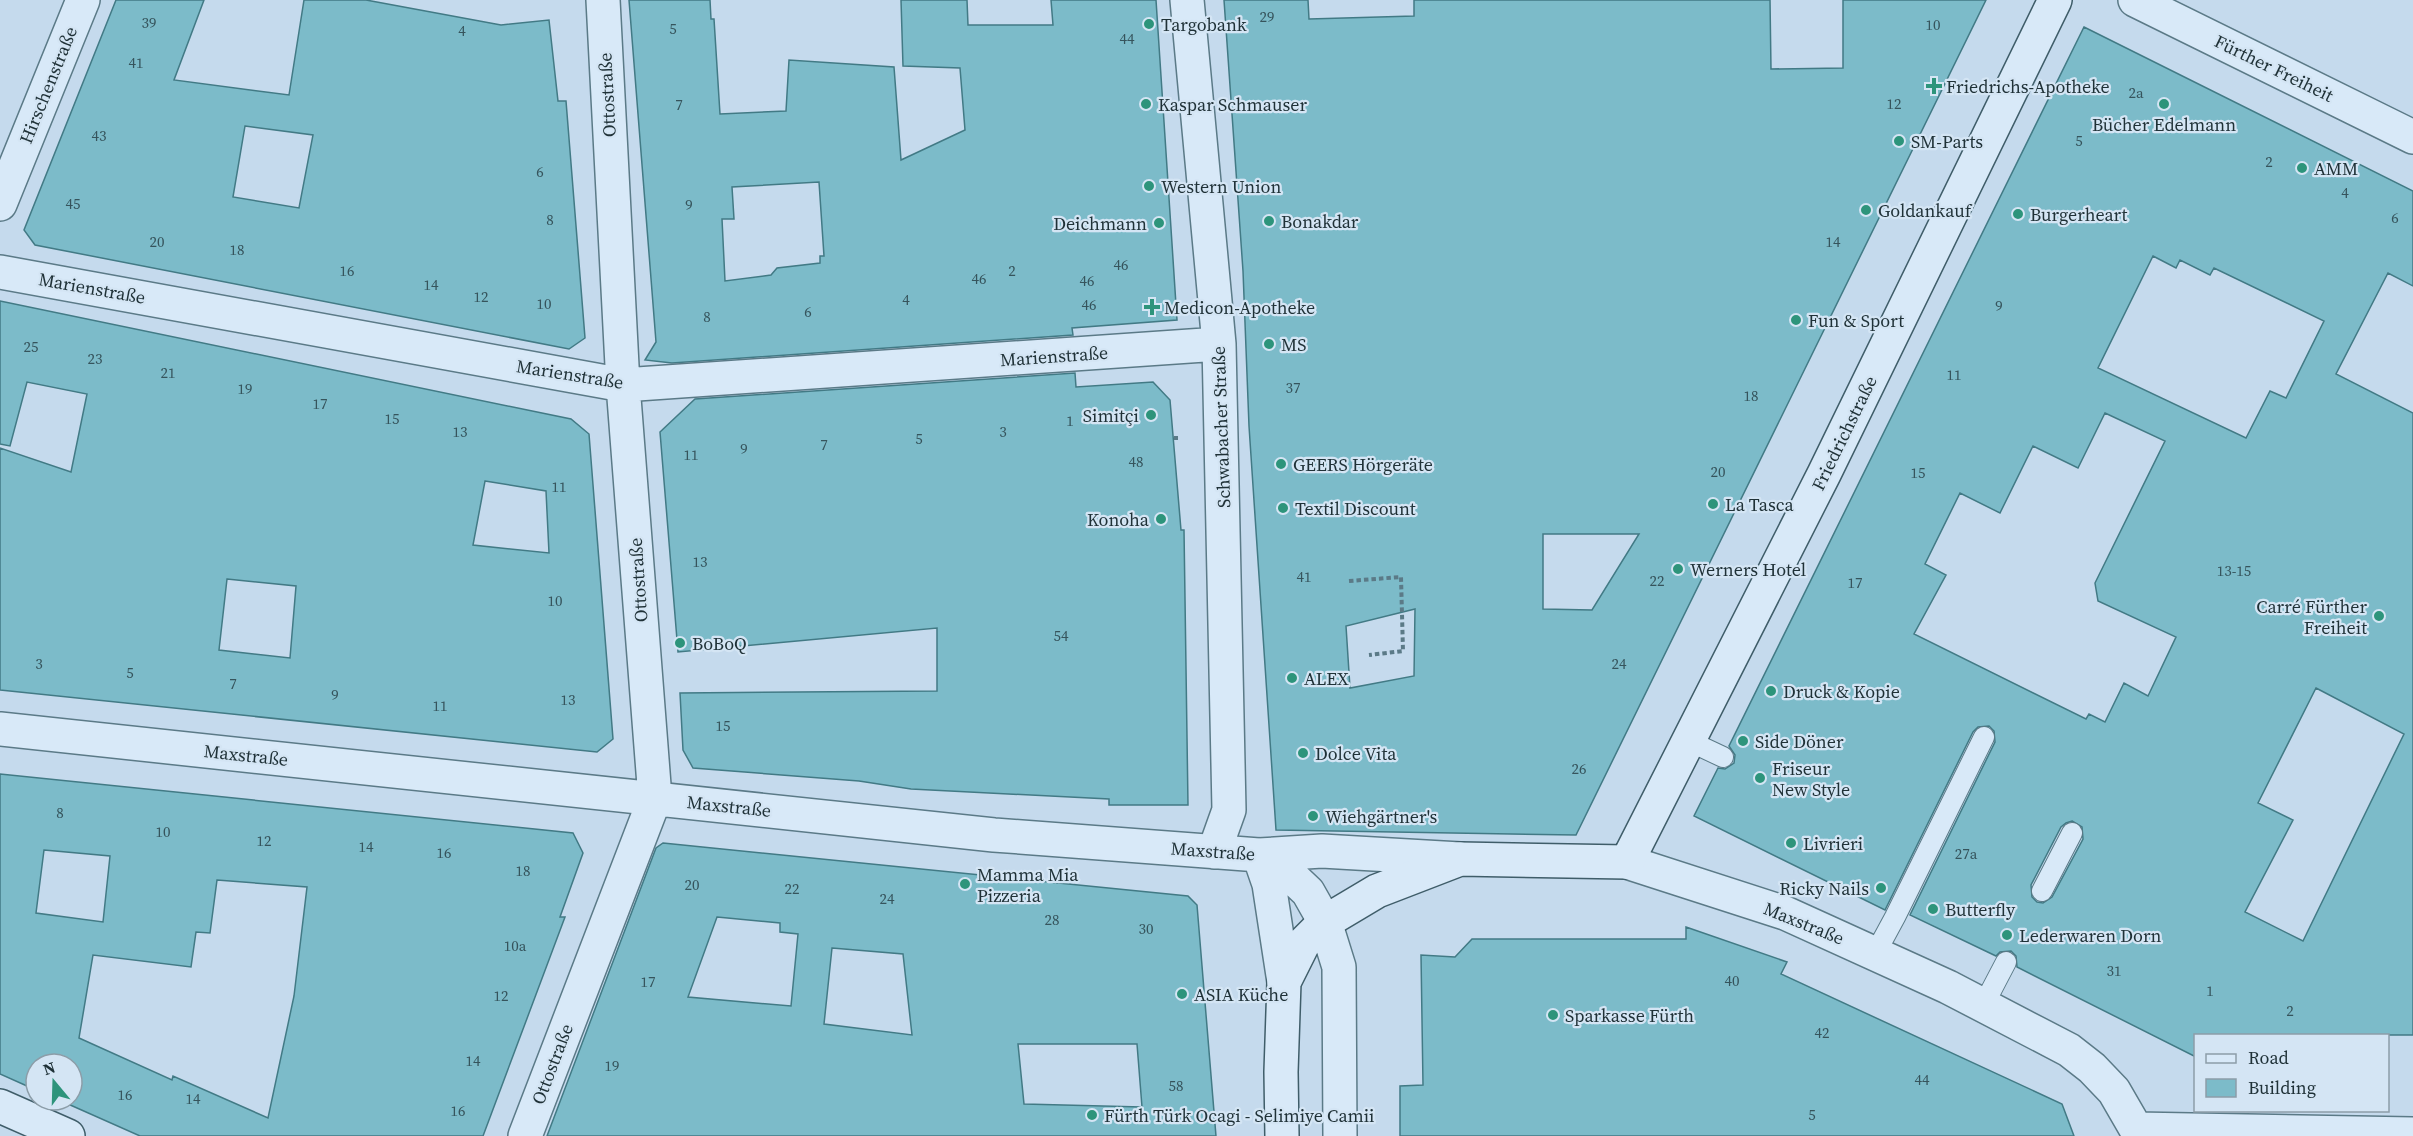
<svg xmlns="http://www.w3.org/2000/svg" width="2413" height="1136" font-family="'Source Serif 4',serif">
<rect width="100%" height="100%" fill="#c5daed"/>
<!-- building -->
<path fill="#7cbbc9" stroke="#427a85" stroke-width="1.5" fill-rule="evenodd" d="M116,0H204L174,80L289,95L304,0H366L501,25L549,20L558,101H566L585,338L569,349L35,245L24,230ZM245,126L313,135L299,208L233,197Z
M629,0H710L711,19H714L720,114L786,111L789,60L894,67L901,160L965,130L960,68L903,66L901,0H967L968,25H1053L1051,0H1156L1177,320L1072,328L1073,335L672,363L645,360L656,342ZM819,182L824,256H820V263L777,268L771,275L725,281L722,219H734L732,187Z
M1224,0H1308L1309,19L1414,16V0H1770L1771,69L1843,68V0H1986L1576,835L1276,830L1249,426L1243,271ZM1543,534H1639L1592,610L1543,609ZM1415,609L1414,676L1350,688L1346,626Z
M2084,27L2413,191V286L2388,273L2336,374L2413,413V1035H2196V1057L2017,967L2016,956L2011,951L2000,952L1996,956L1910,915L1995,742L1994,731L1989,726L1978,727L1973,732L1885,910L1694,816L1718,768L1725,769L1734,763L1735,755L1729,746ZM2153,256L2176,268L2180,260L2210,275L2214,268L2324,321L2286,398L2270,391L2246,438L2098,368ZM2105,413L2165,441L2095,583L2098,601L2176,637L2148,696L2124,683L2105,722L2089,714L2086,719L1914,634L1946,575L1925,564L1960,493L2000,513L2033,446L2078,468ZM2316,688L2404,734L2303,941L2245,912L2293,820L2258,803ZM2072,821L2082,827L2083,839L2052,897L2043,903L2037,902L2032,897L2031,885L2061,827L2066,823Z
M0,301L571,419L589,434L613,739L597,752L0,690V448L71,472L87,394L27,382L10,446L0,444ZM485,481L546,491L549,553L473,545ZM227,579L296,586L290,658L219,650Z
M1075,373L1076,387L1153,382L1170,400L1181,530H1184L1188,805H1109V799L911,789L859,781L693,768L683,750L680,693L937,691V628L678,652L660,432L695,399Z
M0,774L573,833L583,853L560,917H565L483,1136H140L59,1100H72V1064H36V1090L0,1074ZM44,850L110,856L103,922L36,913ZM217,880L307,887L294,996L268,1118L173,1076L172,1080L79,1038L93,955L191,967L196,932L210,933Z
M663,843L1188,896L1197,905L1216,1136H547L656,848ZM717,917L780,923V932L798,934L791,1006L688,997ZM832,948L903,954L912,1035L824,1024ZM1018,1044H1137L1142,1107L1024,1104Z
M1686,927L1787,962L1781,974L2062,1104L2074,1136H1400V1086L1423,1085L1421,955L1455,957L1472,939H1686Z"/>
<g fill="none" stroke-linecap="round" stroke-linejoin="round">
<!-- lane casing -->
<g stroke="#5b7a87" stroke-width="22">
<path id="lane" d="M1689,741L1723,757
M2042,891L2072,833
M1875,954L1895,917L1984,737
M1983,1006L2006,962"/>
</g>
<!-- street casing -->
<g stroke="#5b7a87" stroke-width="36">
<path id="street" d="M1187,0L1219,344L1229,810L1214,852
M2135,0L2413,137
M0,204L83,0
M0,272L623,385L1219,344
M0,729L994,835L1259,855L1322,851L1460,859
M1259,855L1289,874L1308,892L1325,922L1339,967L1340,1136
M1259,855L1269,884L1284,982
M1627,862L1785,913L1948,987L2069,1050L2092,1068L2114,1091L2136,1129
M2136,1129L2413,1134
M525,1136L655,798L623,385L603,0"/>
</g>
<!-- secondary casing -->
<g stroke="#3f5d69" stroke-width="36">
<path id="secondary" d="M0,1106L68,1136
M1282,1136L1281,1072L1284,982L1303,944L1325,922L1377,891L1460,859L1627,862L1824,474L2055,0"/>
</g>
<!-- path -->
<path stroke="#5b7a87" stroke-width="4" stroke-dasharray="4.5 3" stroke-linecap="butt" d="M1174,438H1178
M1349,581L1401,577L1403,651L1369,655"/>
<!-- lane -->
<use href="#lane" stroke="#d8e9f8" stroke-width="20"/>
<!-- street -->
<use href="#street" stroke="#d8e9f8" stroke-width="33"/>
<!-- secondary -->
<use href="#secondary" stroke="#d8e9f8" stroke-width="33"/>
</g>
<!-- markers -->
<g fill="#2d947b" stroke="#d4e5f4" stroke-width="2">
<circle cx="1149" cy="24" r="6"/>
<path d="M1931 77h6v6h6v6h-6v6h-6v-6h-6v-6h6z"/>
<circle cx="1146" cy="104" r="6"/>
<circle cx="2164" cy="104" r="6"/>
<circle cx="1899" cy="141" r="6"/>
<circle cx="2302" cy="168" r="6"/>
<circle cx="1149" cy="186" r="6"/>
<circle cx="1866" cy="210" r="6"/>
<circle cx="2018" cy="214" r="6"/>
<circle cx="1269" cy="221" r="6"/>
<circle cx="1159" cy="223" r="6"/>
<path d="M1149 298h6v6h6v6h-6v6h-6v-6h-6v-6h6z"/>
<circle cx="1796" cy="320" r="6"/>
<circle cx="1269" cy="344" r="6"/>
<circle cx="1151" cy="415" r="6"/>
<circle cx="1281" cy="464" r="6"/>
<circle cx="1713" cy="504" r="6"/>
<circle cx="1283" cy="508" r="6"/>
<circle cx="1161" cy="519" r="6"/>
<circle cx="1678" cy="569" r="6"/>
<circle cx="2379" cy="616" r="6"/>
<circle cx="680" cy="643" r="6"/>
<circle cx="1292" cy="678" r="6"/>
<circle cx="1771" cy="691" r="6"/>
<circle cx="1743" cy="741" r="6"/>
<circle cx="1303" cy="753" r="6"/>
<circle cx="1760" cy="778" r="6"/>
<circle cx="1313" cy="816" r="6"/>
<circle cx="1791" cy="843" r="6"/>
<circle cx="965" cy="884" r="6"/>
<circle cx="1881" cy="888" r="6"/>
<circle cx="1933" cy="909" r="6"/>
<circle cx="2007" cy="935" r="6"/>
<circle cx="1182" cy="994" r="6"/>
<circle cx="1553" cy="1015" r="6"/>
<circle cx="1092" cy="1115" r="6"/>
</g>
<g text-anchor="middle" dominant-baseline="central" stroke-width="4.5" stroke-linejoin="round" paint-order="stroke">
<!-- number labels -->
<g font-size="15" fill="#36545c">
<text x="1267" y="16">29</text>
<text x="149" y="22">39</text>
<text x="1933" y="24">10</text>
<text x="673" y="28">5</text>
<text x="462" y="30">4</text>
<text x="1127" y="38">44</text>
<text x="136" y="62">41</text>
<text x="2136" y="92">2a</text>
<text x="1894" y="103">12</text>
<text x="679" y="104">7</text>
<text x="99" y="135">43</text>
<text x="2079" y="140">5</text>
<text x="2269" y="161">2</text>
<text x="540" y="171">6</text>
<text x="2345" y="192">4</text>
<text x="73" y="203">45</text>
<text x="689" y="204">9</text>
<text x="2395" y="217">6</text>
<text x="550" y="219">8</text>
<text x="157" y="241">20</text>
<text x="1833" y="241">14</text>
<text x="237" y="249">18</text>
<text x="1121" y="264">46</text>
<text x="347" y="270">16</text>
<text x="1012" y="270">2</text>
<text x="979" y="278">46</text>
<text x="1087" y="280">46</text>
<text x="431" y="284">14</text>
<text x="481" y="296">12</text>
<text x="906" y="299">4</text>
<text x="544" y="303">10</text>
<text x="1089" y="304">46</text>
<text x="1999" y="305">9</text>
<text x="808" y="311">6</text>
<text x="707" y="316">8</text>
<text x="31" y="346">25</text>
<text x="95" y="358">23</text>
<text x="168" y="372">21</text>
<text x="1954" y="374">11</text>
<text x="1293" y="387">37</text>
<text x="245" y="388">19</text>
<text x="1751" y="395">18</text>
<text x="320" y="403">17</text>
<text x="392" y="418">15</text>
<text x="1070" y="420">1</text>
<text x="460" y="431">13</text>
<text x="1003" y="431">3</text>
<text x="919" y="438">5</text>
<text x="824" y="444">7</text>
<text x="744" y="448">9</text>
<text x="691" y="454">11</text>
<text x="1136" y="461">48</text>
<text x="1718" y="471">20</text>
<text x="1918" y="472">15</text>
<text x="559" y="486">11</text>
<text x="700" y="561">13</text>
<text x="2234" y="570">13-15</text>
<text x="1304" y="576">41</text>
<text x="1657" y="580">22</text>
<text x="1855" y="582">17</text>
<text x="555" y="600">10</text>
<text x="1061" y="635">54</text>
<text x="39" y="663">3</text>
<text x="1619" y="663">24</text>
<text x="130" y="672">5</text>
<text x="233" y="683">7</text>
<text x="335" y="694">9</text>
<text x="568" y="699">13</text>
<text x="440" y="705">11</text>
<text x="723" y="725">15</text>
<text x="1579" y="768">26</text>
<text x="60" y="812">8</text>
<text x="163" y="831">10</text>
<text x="264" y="840">12</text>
<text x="366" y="846">14</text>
<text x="444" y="852">16</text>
<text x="1966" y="853">27a</text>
<text x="523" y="870">18</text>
<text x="692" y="884">20</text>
<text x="792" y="888">22</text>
<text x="887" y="898">24</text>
<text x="1052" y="919">28</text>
<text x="1146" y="928">30</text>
<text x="515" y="945">10a</text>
<text x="2114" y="970">31</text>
<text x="1732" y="980">40</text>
<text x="648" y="981">17</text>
<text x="2210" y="990">1</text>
<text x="501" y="995">12</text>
<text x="2290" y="1010">2</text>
<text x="1822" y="1032">42</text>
<text x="473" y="1060">14</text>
<text x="612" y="1065">19</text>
<text x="1922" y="1079">44</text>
<text x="1176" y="1085">58</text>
<text x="125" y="1094">16</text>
<text x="193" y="1098">14</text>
<text x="458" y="1110">16</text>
<text x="1812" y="1114">5</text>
</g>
<!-- poi labels -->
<g font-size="18" fill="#1f3137" stroke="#d4e5f4" text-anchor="start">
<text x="1161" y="24">Targobank</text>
<text x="1946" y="86">Friedrichs-Apotheke</text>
<text x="1158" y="104">Kaspar Schmauser</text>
<text x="2164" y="124" text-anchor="middle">Bücher Edelmann</text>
<text x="1911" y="141">SM-Parts</text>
<text x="2314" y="168">AMM</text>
<text x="1161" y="186">Western Union</text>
<text x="1878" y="210">Goldankauf</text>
<text x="2030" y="214">Burgerheart</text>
<text x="1281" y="221">Bonakdar</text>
<text x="1147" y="223" text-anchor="end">Deichmann</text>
<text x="1164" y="307">Medicon-Apotheke</text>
<text x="1808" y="320">Fun &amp; Sport</text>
<text x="1281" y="344">MS</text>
<text x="1139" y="415" text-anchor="end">Simitçi</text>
<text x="1293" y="464">GEERS Hörgeräte</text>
<text x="1725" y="504">La Tasca</text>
<text x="1295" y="508">Textil Discount</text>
<text x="1149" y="519" text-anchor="end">Konoha</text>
<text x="1690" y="569">Werners Hotel</text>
<text x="2367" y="606" text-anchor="end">Carré Fürther<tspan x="2367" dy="21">Freiheit</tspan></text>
<text x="692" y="643">BoBoQ</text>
<text x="1304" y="678">ALEX</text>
<text x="1783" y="691">Druck &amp; Kopie</text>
<text x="1755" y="741">Side Döner</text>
<text x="1315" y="753">Dolce Vita</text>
<text x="1772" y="768">Friseur<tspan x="1772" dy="21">New Style</tspan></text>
<text x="1325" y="816">Wiehgärtner's</text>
<text x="1803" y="843">Livrieri</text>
<text x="977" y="874">Mamma Mia<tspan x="977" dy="21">Pizzeria</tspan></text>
<text x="1869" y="888" text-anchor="end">Ricky Nails</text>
<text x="1945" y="909">Butterfly</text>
<text x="2019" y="935">Lederwaren Dorn</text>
<text x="1194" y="994">ASIA Küche</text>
<text x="1565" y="1015">Sparkasse Fürth</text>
<text x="1104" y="1115">Fürth Türk Ocagi - Selimiye Camii</text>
</g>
<!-- street labels -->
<g font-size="18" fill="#1f3137" stroke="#d4e5f4">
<text transform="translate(2274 68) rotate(26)">Fürther Freiheit</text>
<text transform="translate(48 85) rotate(-68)">Hirschenstraße</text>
<text transform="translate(607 95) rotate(-93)">Ottostraße</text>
<text transform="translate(92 288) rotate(10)">Marienstraße</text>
<text transform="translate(1054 356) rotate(-4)">Marienstraße</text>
<text transform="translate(570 374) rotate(9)">Marienstraße</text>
<text transform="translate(1221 427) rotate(-92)">Schwabacher Straße</text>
<text transform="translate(1844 433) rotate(-64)">Friedrichstraße</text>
<text transform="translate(638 580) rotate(-94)">Ottostraße</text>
<text transform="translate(246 755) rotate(6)">Maxstraße</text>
<text transform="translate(729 806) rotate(6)">Maxstraße</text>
<text transform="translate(1213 851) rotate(4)">Maxstraße</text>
<text transform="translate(1804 923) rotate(22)">Maxstraße</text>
<text transform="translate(552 1064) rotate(-69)">Ottostraße</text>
</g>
</g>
<!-- legend -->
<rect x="2194" y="1034" width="195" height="78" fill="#d4e5f4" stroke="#8c9da8" stroke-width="1.5"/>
<rect x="2206" y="1054" width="30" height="9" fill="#d8e9f8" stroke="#8c9da8" stroke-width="1.5"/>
<text x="2248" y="1064" font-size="18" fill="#1f3137">Road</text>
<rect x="2206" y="1079" width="30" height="18" fill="#7cbbc9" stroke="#8c9da8" stroke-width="1.5"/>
<text x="2248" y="1094" font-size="18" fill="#1f3137">Building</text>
<!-- north arrow -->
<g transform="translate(54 1082) rotate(341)"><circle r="28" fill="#d4e5f4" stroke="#8c9da8" stroke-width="1.5"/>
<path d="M0-4.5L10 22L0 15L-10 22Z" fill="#2d947b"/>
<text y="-9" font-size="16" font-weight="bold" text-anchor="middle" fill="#1f3137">N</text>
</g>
</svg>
